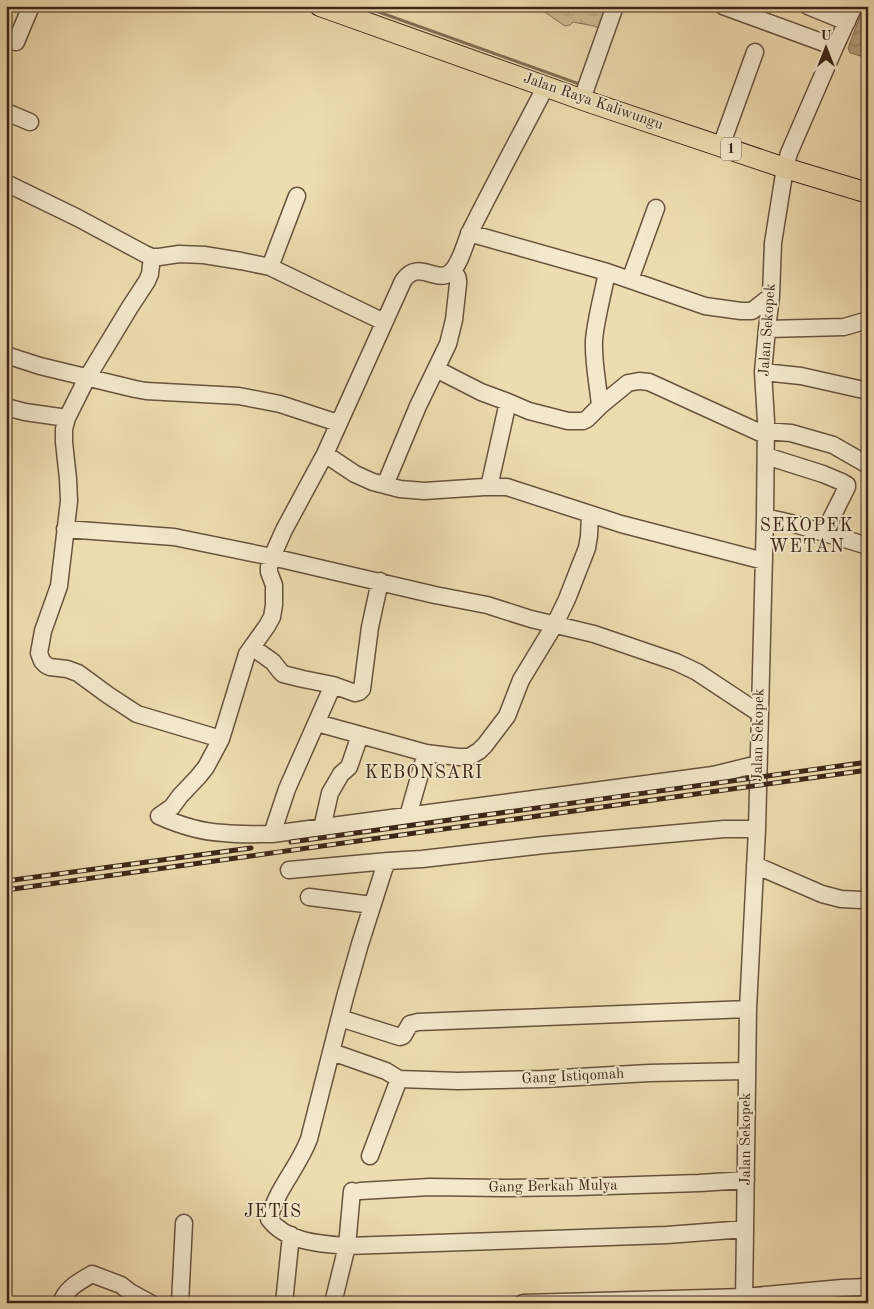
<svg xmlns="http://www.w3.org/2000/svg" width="874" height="1309" font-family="'Old Standard TT',serif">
<defs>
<pattern id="wetland-marsh" width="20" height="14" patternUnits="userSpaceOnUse" patternTransform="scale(1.25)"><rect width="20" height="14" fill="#cfbd95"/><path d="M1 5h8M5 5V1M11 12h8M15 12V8" fill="none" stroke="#b3a280"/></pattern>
<pattern id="water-waves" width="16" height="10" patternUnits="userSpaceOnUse" patternTransform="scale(1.25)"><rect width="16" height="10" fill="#b19e7c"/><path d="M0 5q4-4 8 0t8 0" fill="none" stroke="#918165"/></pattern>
</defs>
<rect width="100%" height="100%" fill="#eddcaf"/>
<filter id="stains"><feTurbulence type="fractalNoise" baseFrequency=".004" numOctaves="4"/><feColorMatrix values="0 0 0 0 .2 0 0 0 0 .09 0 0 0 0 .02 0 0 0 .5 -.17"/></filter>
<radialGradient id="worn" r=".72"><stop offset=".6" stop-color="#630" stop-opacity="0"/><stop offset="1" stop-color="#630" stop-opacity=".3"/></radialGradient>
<!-- wetland -->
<path fill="url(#wetland-marsh)" stroke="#867156" d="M533,6H611L603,30L594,26L573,22L570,25L565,26L542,10Z"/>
<!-- water -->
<path fill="url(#water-waves)" stroke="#826e54" d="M864,6H868V58L850,53L848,48Z"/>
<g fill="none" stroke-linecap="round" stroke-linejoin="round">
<!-- stream -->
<path stroke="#826e54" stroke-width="3" d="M362,6L582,85"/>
<!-- minor casing -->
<g stroke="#68533e" stroke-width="19">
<path id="minor" d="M723,6L835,47
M808,6L847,22
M16,42L31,6
M546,86C521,134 495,182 471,230C465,242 461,263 451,272C437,285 418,258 403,281L325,454L284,530L272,557L269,567V572L274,585V605L272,617L267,626L247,654L221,739L206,767L198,777L180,796L172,807L159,816C179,825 202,832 224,833C240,835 256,834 272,834L713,775L758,764
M582,99L615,6
M6,112L30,122
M721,146L755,52
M6,183L78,218L145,254L152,257H159L179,254L204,255L241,261L270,267L384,322
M469,233L607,272L705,306L741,311H752L771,296
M152,257L150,274L147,281L130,307L87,378L67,418L64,429V442L68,479L69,501L59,586L43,631L39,653L42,661L46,665L50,667L67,669L78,673L108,695L137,714L221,739
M270,267L297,196
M630,280L656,208
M767,329L844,327L868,320
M6,355L40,366L135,389L146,391L239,396L280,404L338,423
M436,369L481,392L508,402L529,411L568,421H583L587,419L600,406L628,383L639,381L649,382L765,435
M763,372L801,376L868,391
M600,406C598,384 593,362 594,340C596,318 603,294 607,272
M6,407L25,412L67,418
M765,431L791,433L833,445L868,465
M325,454L355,474L373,482L400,489L424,491L484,487H507L621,524L764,561
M766,456L823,474L842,482L847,485V487L824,533
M385,485L418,406L448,344L454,320L458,284C459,277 457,275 451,272
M489,487L508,402
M765,517L791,523L868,546
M65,529L174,537L272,557L435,595L487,605L531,619L594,634L676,662L697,672L759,713
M252,647L273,662L280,671L283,674L303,679L333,685
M317,723L426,753L458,757H469L479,751L485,745L507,716L521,680L555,624L567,599L587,548L589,536L590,514
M408,816L426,753
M322,828L330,793L341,774L349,767L360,735
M272,834L287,789L333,685L355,693L359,692L362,689L370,627L380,581
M755,865L822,894L841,899L861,900
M289,870L388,861
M309,897L372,905
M340,1018L400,1037L403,1036L410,1024L418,1022L748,1009
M332,1052L386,1071L399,1079
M399,1079L458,1081L544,1079L649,1073L746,1071
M370,1156L399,1079
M360,1191L430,1187L503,1188L576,1187L699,1183L746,1180
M745,1229L667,1235L347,1246C320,1244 286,1242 269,1219C277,1188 298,1168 309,1139L345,997L360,944L384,869L388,861L422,859L544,845L724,829H757
M61,1303C66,1288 79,1282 92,1274L121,1285L130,1292L150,1303
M180,1303L184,1223
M284,1303L291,1235
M333,1303L347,1246L352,1191
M523,1303L744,1297L842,1288L868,1287
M744,1303L748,1009L757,829L765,517L766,421L763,372L767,329L771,296L773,243L785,168L789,153L835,47L854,6"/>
</g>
<!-- major casing -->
<g stroke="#3c2518" stroke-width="22">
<path id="major" d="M320,6L586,101L785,168L868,193"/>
</g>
<!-- minor -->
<use href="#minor" stroke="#f3e8cb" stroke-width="16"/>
<!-- major -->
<use href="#major" stroke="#eddcaf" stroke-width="20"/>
<!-- rail casing -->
<g stroke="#3c2518" stroke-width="5">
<path id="rail" d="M291,842L868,762
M6,881L251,848
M6,890L868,770"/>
</g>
<!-- rail -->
<use href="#rail" stroke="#f3e8cb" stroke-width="3" stroke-dasharray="9" stroke-linecap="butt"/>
</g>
<g text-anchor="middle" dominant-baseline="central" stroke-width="4" stroke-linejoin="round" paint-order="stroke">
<!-- shield labels -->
<rect fill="#f3e8cb" stroke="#73604e" stroke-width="1" x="721" y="137.5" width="20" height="23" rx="4"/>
<g font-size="14" font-weight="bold" fill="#3c2518">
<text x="731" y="149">1</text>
</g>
<!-- street labels -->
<g font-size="15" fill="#3c2518" stroke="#f3e8cb">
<text transform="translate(593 102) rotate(19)">Jalan Raya Kaliwungu</text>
<text transform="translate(768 330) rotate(-86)">Jalan Sekopek</text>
<text transform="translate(759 735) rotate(-89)">Jalan Sekopek</text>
<text transform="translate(573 1077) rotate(-3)">Gang Istiqomah</text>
<text transform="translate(746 1139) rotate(-90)">Jalan Sekopek</text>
<text transform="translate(553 1187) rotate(-1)">Gang Berkah Mulya</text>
</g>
<!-- quarter labels -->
<g font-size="18" letter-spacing="1" fill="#3c2518" stroke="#f3e8cb">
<text x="807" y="526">SEKOPEK<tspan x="807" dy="21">WETAN</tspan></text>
<text x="424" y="773">KEBONSARI</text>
<text x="273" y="1212">JETIS</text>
</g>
</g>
<!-- margin -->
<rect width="874" height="1309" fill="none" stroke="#eddcaf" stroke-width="25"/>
<rect x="8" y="8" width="859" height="1294" fill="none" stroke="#3c2518" stroke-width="2.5"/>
<rect x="12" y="12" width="849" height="1284" fill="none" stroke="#3c2518"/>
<!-- north arrow -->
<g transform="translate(826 48)" stroke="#f3e8cb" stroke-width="4" paint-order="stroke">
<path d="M0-4L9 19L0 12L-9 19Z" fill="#3c2518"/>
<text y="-8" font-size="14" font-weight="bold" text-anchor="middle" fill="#3c2518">U</text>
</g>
<rect width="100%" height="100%" filter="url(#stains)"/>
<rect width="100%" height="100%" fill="url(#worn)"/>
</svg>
